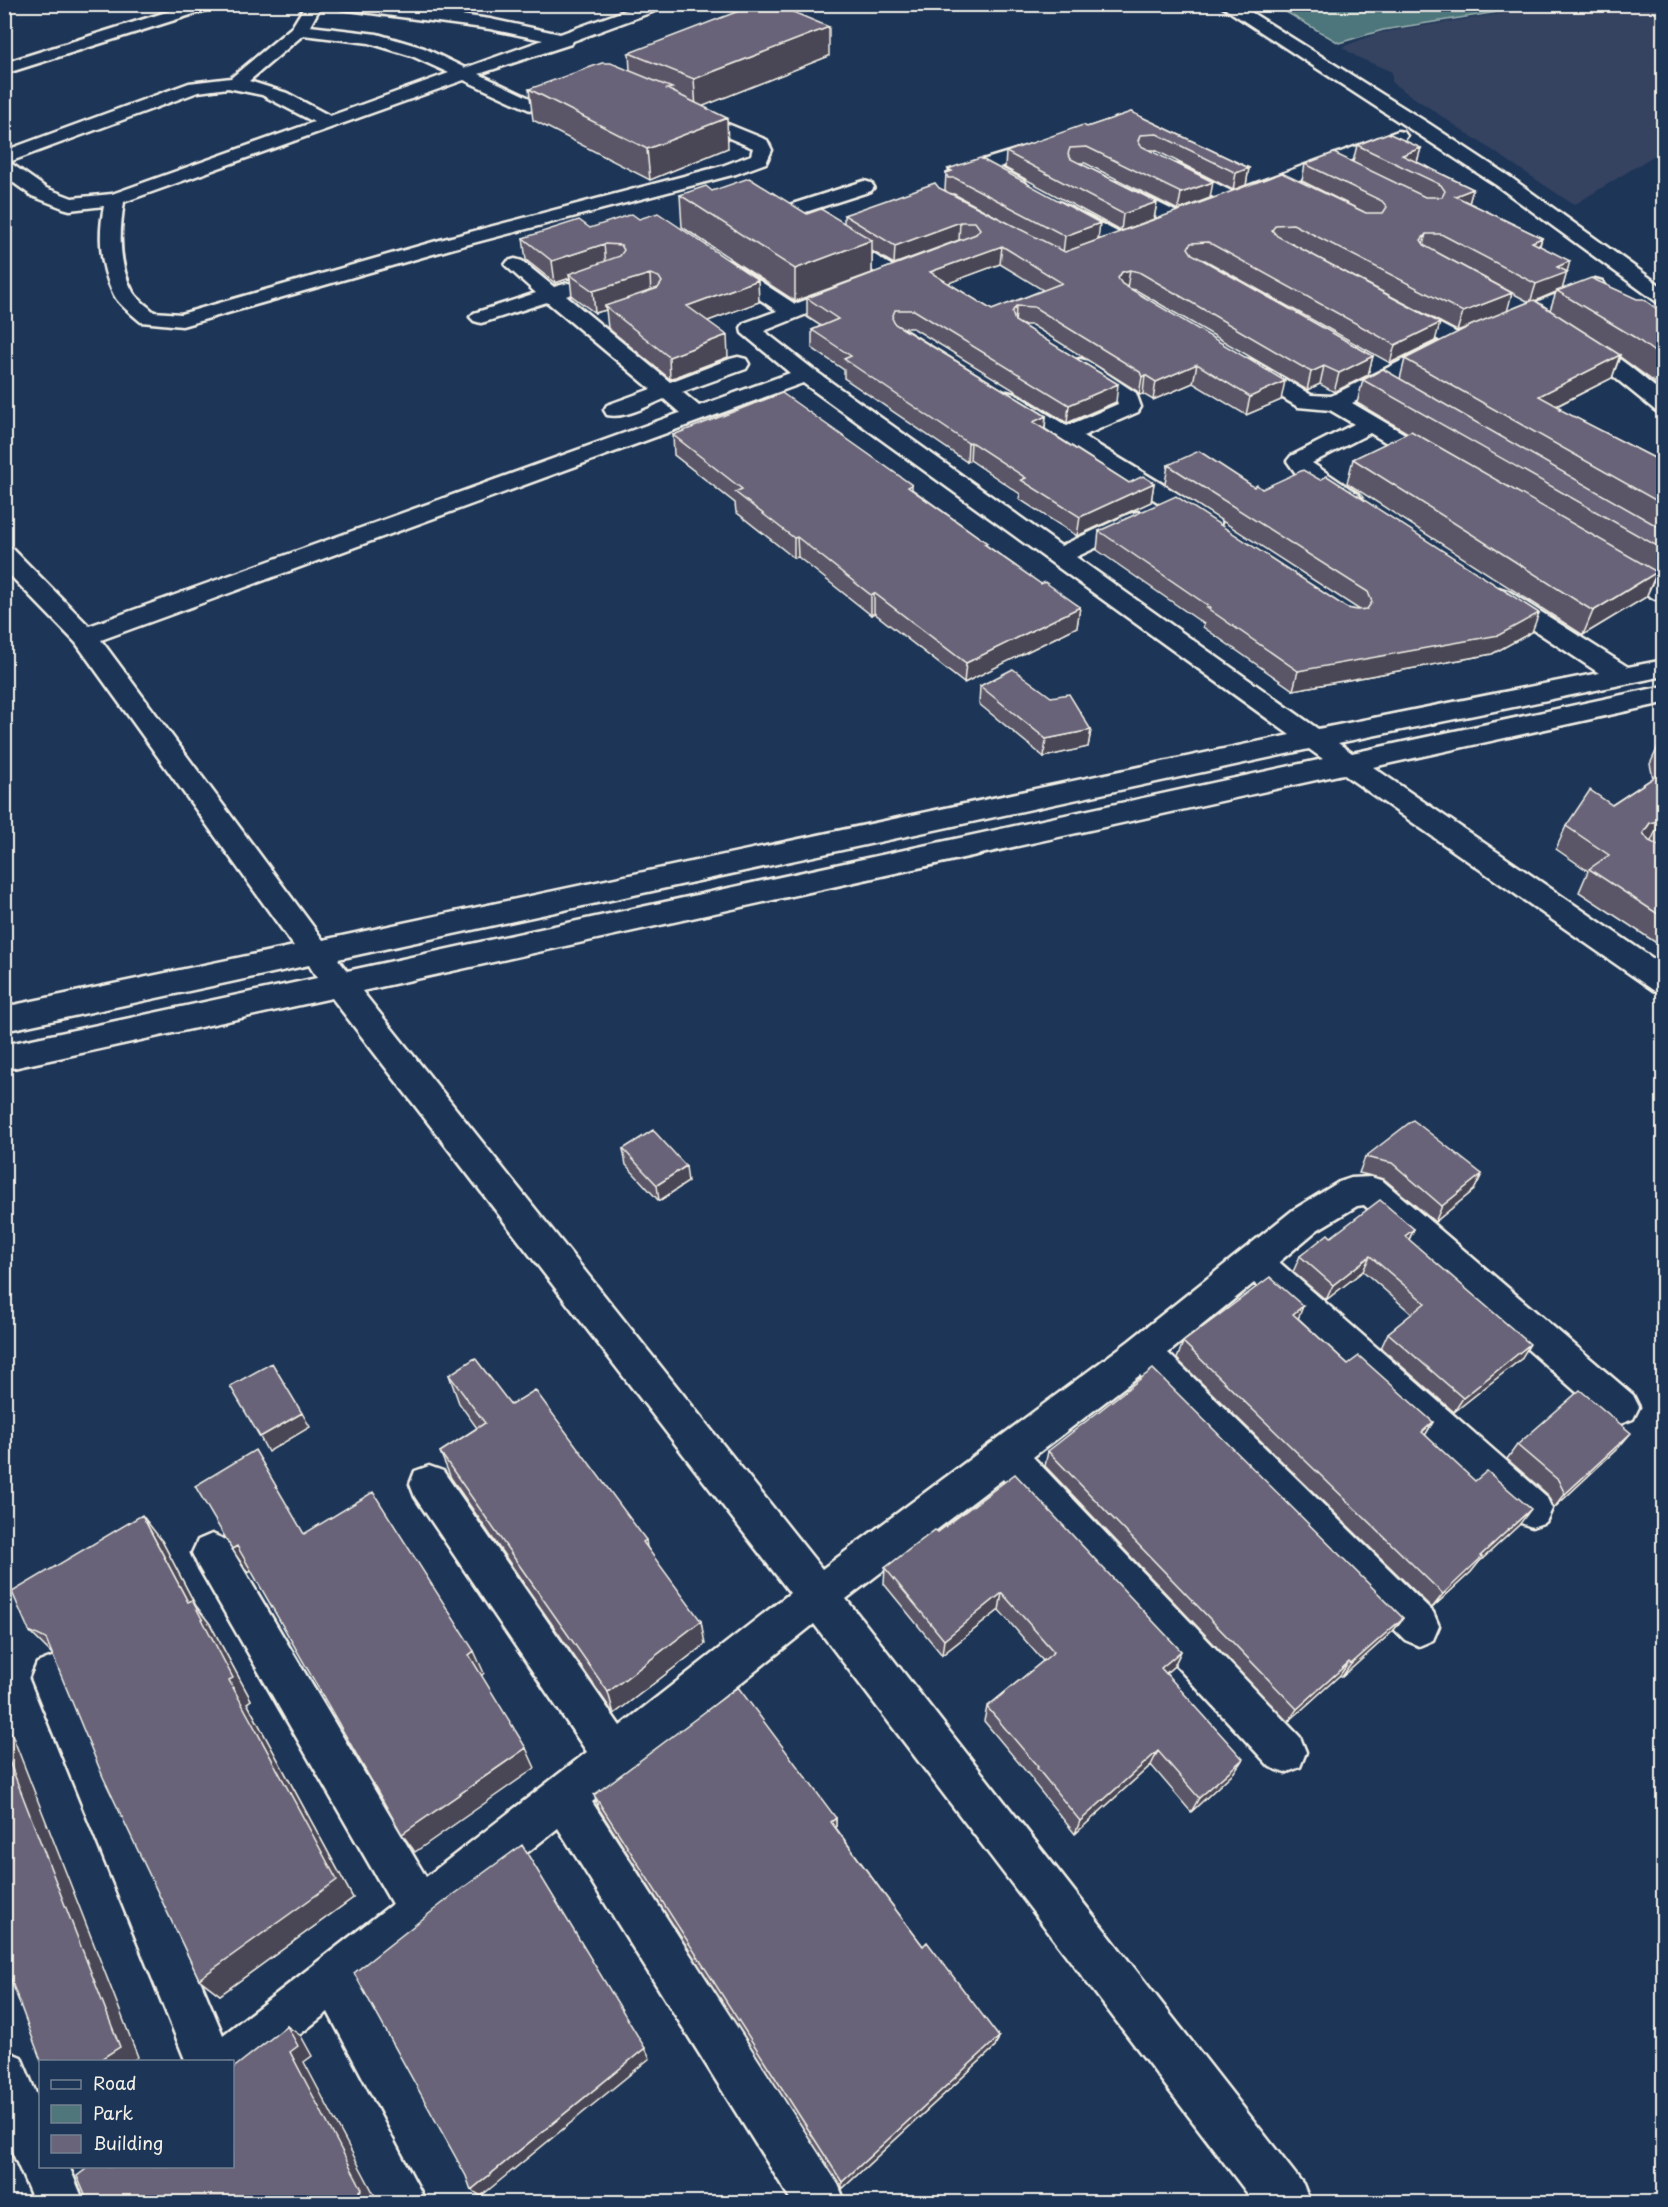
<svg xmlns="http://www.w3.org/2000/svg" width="1668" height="2207" font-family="'Playpen Sans',sans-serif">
<rect width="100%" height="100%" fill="#1d3557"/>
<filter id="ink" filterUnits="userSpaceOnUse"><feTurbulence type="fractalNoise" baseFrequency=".0167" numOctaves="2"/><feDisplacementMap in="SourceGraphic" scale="12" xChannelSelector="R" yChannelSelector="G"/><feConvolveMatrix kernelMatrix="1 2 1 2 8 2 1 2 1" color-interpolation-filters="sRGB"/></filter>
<g filter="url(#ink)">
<!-- built -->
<path fill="#344361" d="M1555,5H1663V150L1574,205L1392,83V72L1357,57L1342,47L1378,33Z"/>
<!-- green -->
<path fill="#4e767b" stroke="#a1b4b2" stroke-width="1.5" d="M1274,5H1542L1383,30L1339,43Z"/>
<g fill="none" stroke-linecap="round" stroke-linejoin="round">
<!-- minor casing -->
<g stroke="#f4f1e8" stroke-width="5">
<path id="minor" d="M192,4H218L216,7L4,74V63Z
M306,4H322L310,26L377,34L424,48L465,68L543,40L490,29L341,9L333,4H381L490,19L560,34L643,4H668L666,7L573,41L571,44L479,74L534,100L574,91L580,92L583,96L580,100L553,108L532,111L464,80L124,202C119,232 118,264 133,292C137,299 148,306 154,312L181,314L440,240L722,166L751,155L753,148L679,117L676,113L679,109H691L767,140L772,150L766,163L736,174L454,248L189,324L182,326L141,322C132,314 119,305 114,295C100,267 98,236 104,206L70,210L63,208L32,196L4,176V151L189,83L231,78L292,27ZM303,35L369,43L412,56L449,73L330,116L287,93L249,81ZM228,88L262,95L314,122L112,194L72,198L46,188L9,162L198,92Z
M1218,4H1238L1428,123L1510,177L1664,288V304L1657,302L1496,185Z
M1398,131L1404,132L1407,136L1404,140L1254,197H1240L1239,203L1206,216H1192L1189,212L1192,208L1216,198L1165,173L1163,169L1165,165H1179L1239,195L1240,189Z
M1032,145L1039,147L1041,151L1039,155L999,167L1023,180L1026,184L1023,188H1009L976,170L974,166L976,162Z
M864,181L871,183L874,187L871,191L790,217L783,215L780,211L783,207Z
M1115,182L1185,216L1188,220L1185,224H1171L1108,192L1105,188L1108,184Z
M1059,202L1127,237L1130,241L1127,245H1113L1052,212L1049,208L1052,204Z
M835,233L842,235L899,270L902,274L899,278H885L828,243L825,239L828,235Z
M515,259L522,261L554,287L568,283L575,285L578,289L575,293L566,296L670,382L730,359L738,357L746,359L749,364L746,369L682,392L699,406L790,373L742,333L741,328L744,323L777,311L715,269L712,265L715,261H729L795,304L843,286L850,284L857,286L860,290L857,294L764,331L814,370L1061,546L1129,514L1138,512L1147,514L1150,519L1147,524L1076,557L1318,729L1599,673L1490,601L1486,596L1490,591L1499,588L1508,591L1628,667L1664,660V676L1338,743L1352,753L1664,686V703L1373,767L1664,966V993L1653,990L1343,774L362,991L822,1569L1129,1341L1293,1210L1339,1182L1351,1178L1371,1177L1383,1181L1633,1395L1639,1407L1633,1419L1620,1424L1607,1419L1364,1205L1357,1206L1317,1230L1279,1262L1546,1496L1552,1509L1546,1522L1532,1527L1518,1522L1254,1283L1168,1353L1433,1612L1439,1626L1433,1640L1419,1646L1405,1640L1140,1375L1033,1457L1300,1737L1306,1752L1300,1767L1285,1773L1270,1767L1003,1479L846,1599L1303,2184L1310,2202H1254L814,1624L592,1802L838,2184L845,2202H792L558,1828L363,1984L474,2184L481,2202H429L328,2012L244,2079L232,2083V2062H186L31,1678L37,1663L52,1657L67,1663L223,2035L392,1904L198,1566L192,1553L198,1540L212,1534L226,1540L426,1877L587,1752L415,1497L410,1484L415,1471L429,1466L443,1471L620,1726L790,1593L332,998L4,1070V1045L317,978L309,965L4,1031V1007L294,946L76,643L4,569V547L13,549L89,626L680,413L664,399C647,406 625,419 607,415L604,410L607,405L651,389L547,302L488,321L481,323L474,321L470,317L474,313L536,293L505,265L508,261ZM803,383L1290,735L323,940L101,640ZM1309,749L1323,759L347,971L338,959Z
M1595,279L1602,281L1605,285L1602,289L1455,347L1452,352L1352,403L1442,456L1446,461L1442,466L1434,468L1426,466L1370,433L1312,463L1358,494L1362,499L1358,504L1350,506L1342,504L1297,475L1287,461L1291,456L1354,424L1330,410L1298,407L1238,371L1235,366L1238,361L1246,359L1254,361L1311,395L1331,396L1441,341L1392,314L1389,310L1392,306L1399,304L1406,306L1457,333Z
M1578,337C1607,344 1640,376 1664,394V413L1656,411L1608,372L1570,348L1567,343L1570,338Z
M1080,359L1088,361L1136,393L1141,407L1138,412L1083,436L1218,518L1221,523L1218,528L1209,530L1200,528L999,404L996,399L999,394L1007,392L1015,394L1067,426L1118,404L1117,401L1072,371L1069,366L1072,361Z
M1611,557L1620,559L1664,583V602L1655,599L1602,569L1599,564L1602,559Z
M4,2050L21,2057L40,2103V2166H69L84,2202H34L4,2133Z"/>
</g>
<!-- minor -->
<use href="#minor" fill="#1d3557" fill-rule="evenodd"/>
</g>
<!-- wall -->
<path fill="#5a5668" stroke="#f4f1e8" stroke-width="1.5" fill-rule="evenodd" d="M629,53L829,56L703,106L728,148L650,180L533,120L529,89L630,71Z
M1131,112L1249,168L1246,185L1233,190L1155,150H1150L1210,198L1178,210L1085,163H1079L1157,202L1154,219L1121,231L1005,168L1006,152L1087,127Z
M1357,145L1421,148L1417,162L1473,189L1469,203L1542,238L1540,246L1567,271L1562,289L1664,314V389L1620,357L1612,378L1557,406L1560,410L1664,463V580L1656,576L1646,597L1583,635L1347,483L1353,459L1408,433L1357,403L1363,380L1400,379L1405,359L1482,321L1457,331L1288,242L1435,341L1390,363L1205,260H1203L1373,356L1368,375L1334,392L1320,384L1307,390L1136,290L1131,289L1281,400L1246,415L1193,383L1153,400L1143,394L1139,395L1137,391L1032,325H1023L1116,402L1067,423L913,328H903L1046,416L1045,429L1129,483H1154L1151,502L1077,536L1019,499L1020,494L970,460L967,462L844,378V370L812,348V330L821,326L807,317V298L961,240L894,264L872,251V273L795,301L682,227L680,195L712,191L844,223V215L939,188L947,192L945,190L946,173H948V169L1098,240L1362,211L1302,181L1305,164L1353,162ZM950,194H954L1021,230ZM1436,252L1529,302L1507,311ZM1000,264L1043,290L992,310L948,283ZM1556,292L1550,310L1535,300Z
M590,228L759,302L708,321L728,357L670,379L608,328L606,310L595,313L572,296L570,278L555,283L526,260L523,238Z
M673,435L912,485V489L987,543L986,545L1041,584L1080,607L1077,627L964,683L874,613L871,615L798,557L794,558L736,512L735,503L674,455Z
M1168,465L1262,489L1532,632L1492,654L1293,690L1203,627L1204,624L1097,550L1099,531L1347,608L1357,610H1360L1165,484Z
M980,686L1051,697L1091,730L1088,747L1044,757L979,704Z
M1664,746V948L1579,892L1588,871L1556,849L1566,826L1612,805L1653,778L1650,764L1658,747Z
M623,1149L688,1182L659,1201L626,1165Z
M1365,1157L1482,1174L1474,1190L1435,1222L1384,1179L1359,1173Z
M1414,1229L1409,1240L1521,1359L1454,1412L1381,1348L1388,1333L1412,1314L1363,1271L1326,1300L1293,1272L1300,1256L1331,1237Z
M1303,1306L1298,1318L1348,1364L1433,1422L1425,1435L1519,1525L1479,1562L1471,1572L1432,1608L1177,1359L1183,1342Z
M449,1375L511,1405L646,1540L647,1547L705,1644L614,1714L451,1478L440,1452L477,1428L459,1403Z
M1517,1445L1619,1447L1554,1508L1547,1494L1507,1459Z
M1048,1451L1403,1618L1393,1631L1342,1677L1340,1675L1288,1722L1045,1466Z
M938,1532L1181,1651L1174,1666L1166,1673L1234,1772L1191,1812L1151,1765L1075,1834L1033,1782V1780L984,1721L987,1707L1043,1661L999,1610L942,1655L884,1584L885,1568Z
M162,1541L196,1606L210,1624L251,1700L247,1703L353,1898L220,1995L199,1979L52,1654L29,1631Z
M594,1795L836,1818V1828L886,1897L923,1946L999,2037L995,2047L842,2189L599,1809Z"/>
<!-- shaded-wall -->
<path fill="#4a4655" stroke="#f4f1e8" stroke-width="1.5" d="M829,27V56L696,109L694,79Z
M727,118L728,148L650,180L647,149Z
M1421,148L1416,165L1402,155Z
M1249,168L1246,185L1233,190L1236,173Z
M1213,182L1210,198L1178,210L1181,193Z
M1473,189L1468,207L1455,196Z
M1157,202L1154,219L1121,231L1123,214Z
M960,222L959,240L894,264L895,246Z
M1100,223L1098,240L1063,253L1065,236Z
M1426,234L1421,252V240Z
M1542,238L1536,256L1532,242Z
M872,240V273L795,301V269Z
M604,244L606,266L569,274L570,278L555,283L552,261Z
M1002,246L1000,264L930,290V272Z
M1570,261L1562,290L1557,291L1556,292L1530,303L1536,284L1557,267Z
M1130,270L1127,288L1119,291L1118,278L1122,272Z
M650,274L651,296L605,306L606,310L595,313L593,291Z
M758,280L759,302L689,328L687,306Z
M1512,293L1507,312L1457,331L1463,312Z
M1016,306L1015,325L1012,312Z
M1440,323L1435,341L1390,363L1395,345Z
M727,335L728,357L670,379L669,357Z
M1620,355L1612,378L1530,419L1539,396Z
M1373,356L1368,375L1334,392L1339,373Z
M1197,364L1193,383L1153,400L1156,382Z
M1324,366L1320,384L1307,390L1311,372Z
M1145,375L1143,394L1139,395L1142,377Z
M1285,381L1281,400L1246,415L1250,397Z
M1118,384L1116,402L1067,423L1069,405Z
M1046,416L1044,435L1033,422Z
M971,442L970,460L967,462L968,443Z
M1154,483L1151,502L1077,536L1080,517Z
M797,537L798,557L794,558V538Z
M1657,572L1646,597L1583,635L1593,611Z
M874,593V613L871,615V595Z
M1080,607L1077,627L964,683L966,663Z
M1539,613L1532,632L1492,654L1293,690L1298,671Z
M1091,730L1088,747L1044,757L1046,739Z
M1661,820L1650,843L1643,833L1650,823Z
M686,1166L688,1182L659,1201L657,1185Z
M1482,1174L1474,1190L1435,1222L1442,1206Z
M1414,1229L1406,1245L1405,1236Z
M1370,1256L1363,1271L1326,1300L1333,1285Z
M1303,1306L1296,1324L1293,1314Z
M1530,1344L1521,1359L1454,1412L1463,1398Z
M302,1413L310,1427L268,1452L260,1437Z
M1433,1422L1423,1439L1422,1432Z
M1631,1433L1619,1447L1554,1508L1565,1494Z
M1531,1509L1519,1525L1479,1562L1471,1572L1432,1608L1443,1594L1480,1556Z
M142,1515L162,1541L196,1606L210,1624L251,1700L247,1703L353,1898L220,1995L199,1979L229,1680Z
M237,1546L254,1570L248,1573L232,1549Z
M1002,1593L999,1610L942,1655L944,1640Z
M1403,1618L1393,1631L1342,1677L1351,1664Z
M701,1621L705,1644L614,1714L608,1692Z
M474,1651L484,1673L480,1677L469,1655Z
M1181,1651L1174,1666L1155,1683L1161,1668Z
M1349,1662L1340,1675L1288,1722L1297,1709Z
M4,1714L138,2057L132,2061H98L4,1748Z
M526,1748L535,1768L415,1852L402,1834Z
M1158,1751L1151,1765L1075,1834L1080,1821Z
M1243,1759L1234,1772L1191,1812L1199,1798Z
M836,1818V1832L831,1822Z
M287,2026L301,2036L312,2056L304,2062L375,2196L372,2198L374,2202H364L290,2052Z
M999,2037L995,2047L842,2189V2182Z
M645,2048L650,2058L481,2196L471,2190Z"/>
<!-- building -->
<path fill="#696479" stroke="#f4f1e8" stroke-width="1.5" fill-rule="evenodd" d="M757,4H774L829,27L694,79L629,53Z
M602,63H611L672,88L667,89L727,118L647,149L529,89Z
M1131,112L1249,168L1236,173L1157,134L1140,135L1138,141L1141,146L1213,182L1181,193L1087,147L1070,148L1068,154L1071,159L1157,202L1123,214L1006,152L1083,125L1087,127Z
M1388,133L1421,148L1402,155L1473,189L1455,196L1542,238L1532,242L1570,261L1557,267L1568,272L1536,284L1441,234H1426L1421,240L1425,246L1512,293L1463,312L1293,224L1276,225L1272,230L1277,236L1440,323L1395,345L1208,242L1191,243L1188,248L1192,254L1373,356L1339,373L1324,366L1311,372L1139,272L1130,270L1122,272L1118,278L1122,284L1285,381L1250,397L1197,364L1156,382L1145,375L1142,377L1140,372L1034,307L1016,306L1012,312L1015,321L1118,384L1069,405L914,310H895L892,318L895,324L1046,416L1033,422L1129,483L1143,476L1154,483L1080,517L1021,480L1026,478L971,442L968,443L844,359L851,356L812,330L838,319L807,298L976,234L980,229L975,222H960L895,246L844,215L935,183L939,188L1065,252L1282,173L1366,213H1383L1387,207L1382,201L1305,164L1334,153L1425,197H1442L1445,191L1441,185L1357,145ZM1002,246L1062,283L992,310L930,272Z
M980,158L1100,223L1065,236L955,178H948L946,173L952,171L948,169Z
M749,178L807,214L821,209L872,240L795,269L680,195L706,186L712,191Z
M658,213L758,280L687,306L727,335L669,357L605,306L658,288L662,282L659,277L650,274L593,291L569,274L620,256L624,250L621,245L604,244L552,261L523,238L579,220L590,228L632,214L639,219Z
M1591,278L1637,299H1643L1664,314V359L1634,337L1557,291Z
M1534,300L1620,355L1539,396L1561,408L1559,409L1664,463V505L1405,359L1472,325Z
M1383,369L1664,530V550L1363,380Z
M782,393L912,485L908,487L987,543L984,544L1041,584L1045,582L1080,607L966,663L874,593L871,595L797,537L794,538L735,492L742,489L673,435Z
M1411,431L1657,572L1593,611L1353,459Z
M1199,451L1254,487L1257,485L1262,489L1303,470L1320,480L1327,476L1539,613L1499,635L1298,671L1207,608L1210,607L1099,531L1176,496L1347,608L1357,610L1367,609L1372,602L1368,592L1168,465Z
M1013,669L1051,697L1069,694L1091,730L1046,739L980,686Z
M1664,746V770L1658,747Z
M1662,772L1664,773V821L1661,820L1650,823L1643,833L1649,841L1664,848V918L1589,869L1609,855L1566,826L1590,790L1612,805Z
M1413,1120L1482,1174L1442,1206L1392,1163L1365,1157Z
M653,1130L686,1166L657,1185L623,1149Z
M1380,1200L1414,1229L1405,1236L1530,1344L1463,1398L1388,1333L1425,1303L1370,1256L1333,1285L1300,1256L1328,1234L1331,1237Z
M1270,1277L1303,1306L1293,1314L1348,1364L1359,1356L1433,1422L1422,1432L1475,1481L1487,1471L1531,1509L1480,1556L1482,1557L1443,1594L1183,1342Z
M475,1358L511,1405L535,1390L646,1540L643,1542L701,1621L608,1692L440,1452L485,1423L449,1375Z
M272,1363L302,1413L260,1437L230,1386Z
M1153,1369L1403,1618L1351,1664L1349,1662L1297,1709L1048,1451Z
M1580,1390L1631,1433L1565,1494L1558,1480L1517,1445Z
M255,1450L304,1534L373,1492L474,1651L469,1655L526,1748L402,1834L237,1546L232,1549L195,1486Z
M1015,1474L1181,1651L1161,1668L1243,1759L1199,1798L1158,1751L1080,1821L1037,1768L1038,1767L987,1707L1054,1652L1002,1593L944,1640L885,1568L935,1530L938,1532Z
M142,1515L188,1602L192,1600L233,1678L229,1680L337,1880L199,1979L103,1777L46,1639L29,1631L12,1592Z
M738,1687L836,1818L831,1822L886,1897L923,1946L927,1942L999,2037L842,2182L594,1795Z
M4,1748L120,2047L98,2061H41L4,1961Z
M522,1845L645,2048L471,2190L466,2176L354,1973L449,1898Z
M287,2026L298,2046L290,2052L362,2189L359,2192L364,2202H93L92,2200L88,2202L77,2176L90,2166H232V2069Z"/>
</g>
<!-- margin -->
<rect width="1668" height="2207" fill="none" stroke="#1d3557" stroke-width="24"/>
<rect x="12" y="12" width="1644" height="2183" fill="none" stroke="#f4f1e8" stroke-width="2" filter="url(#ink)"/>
<!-- legend -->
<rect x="39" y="2060" width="195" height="108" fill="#1d3557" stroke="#738091" stroke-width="1.5"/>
<rect x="51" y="2080" width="30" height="9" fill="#1d3557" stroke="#738091" stroke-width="1.5"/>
<text x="93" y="2090" font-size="18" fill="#f4f1e8">Road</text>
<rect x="51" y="2105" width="30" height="18" fill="#4e767b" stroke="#738091" stroke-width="1.5"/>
<text x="93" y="2120" font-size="18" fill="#f4f1e8">Park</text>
<rect x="51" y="2135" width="30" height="18" fill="#696479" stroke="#738091" stroke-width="1.5"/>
<text x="93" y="2150" font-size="18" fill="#f4f1e8">Building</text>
</svg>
